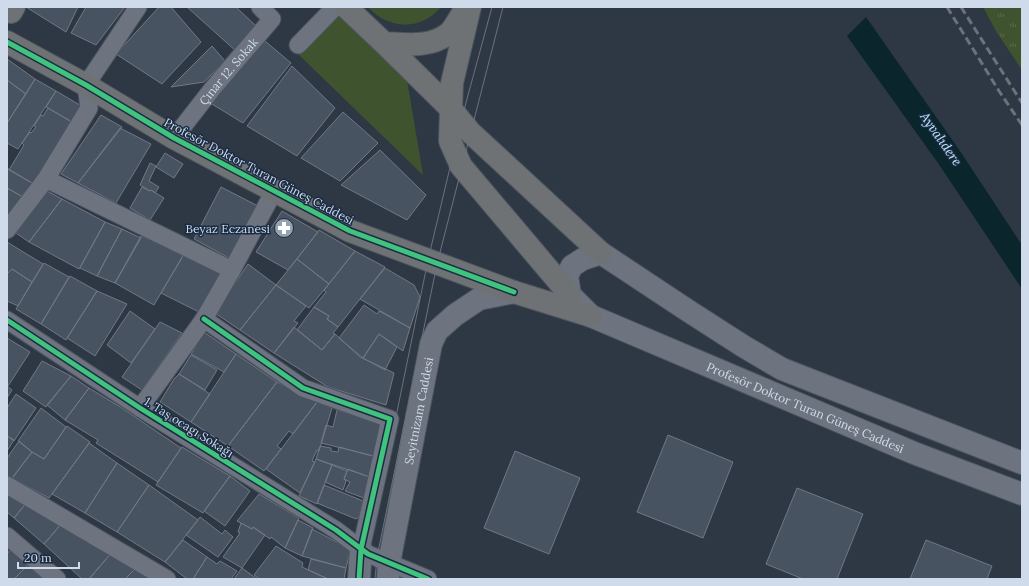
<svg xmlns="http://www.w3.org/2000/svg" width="1029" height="586" font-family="Lora,serif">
<defs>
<pattern id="grass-tufts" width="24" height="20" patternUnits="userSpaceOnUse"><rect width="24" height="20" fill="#3f542e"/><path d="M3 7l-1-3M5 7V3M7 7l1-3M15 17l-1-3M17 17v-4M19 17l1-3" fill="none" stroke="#5a6c4c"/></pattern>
</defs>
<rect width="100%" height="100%" fill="#2e3744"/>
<!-- grass -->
<path fill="url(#grass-tufts)" d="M983,7H1022V70L996,31Z"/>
<!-- park -->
<path fill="#3f542e" d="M368,7H441C421,31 389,30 368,7Z
M340,14L406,74L423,175L297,53Z"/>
<!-- water -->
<path fill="#0b252d" d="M866,17L960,151L1022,245V289L938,163L847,36Z"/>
<!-- building -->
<path fill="#485362" stroke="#717884" d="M26,7H78L66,32Z
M86,7H125L96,45L71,33Z
M159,7H171L201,42L162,84L116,54Z
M187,7H236L258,28L237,52Z
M265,41L291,63L243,123L207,101Z
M212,46L225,61L204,82L171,87Z
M7,59L35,79L26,94L7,80Z
M292,66L335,108L297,156L247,126Z
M35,79L56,91L18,149L7,143V123Z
M7,80L26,94L7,123Z
M56,91L85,108L74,123L46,107Z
M48,108L75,124L32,183L9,170L24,145L22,143L30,132L31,133L36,127L34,126L41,115L43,116Z
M343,112L378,143L340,181L301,158Z
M101,115L122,127L78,183L61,174Z
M120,128L151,144L116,203L78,183Z
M380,150L426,195L407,220L341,185Z
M165,153L183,164L174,178L156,167Z
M150,163L156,166L149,181L159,187L155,193L151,190L150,191L140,185Z
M7,168L32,183L23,197L7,188Z
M142,187L150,191L151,190L164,198L150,220L130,208Z
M221,187L258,206L229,258L194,239Z
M7,188L23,197L7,220Z
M47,191L62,199L29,242L16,233Z
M62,199L105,222L79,269L29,242Z
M282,211L318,232L288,270L256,252Z
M105,222L122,229L97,276L80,268Z
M122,229L141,238L115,283L97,276Z
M319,230L355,251L329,284L297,259Z
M141,236L184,254L154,305L115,283Z
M7,242L43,264L32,282L12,269L7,274Z
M355,251L385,267L338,327L327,319L329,316L314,307L326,292L324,290Z
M184,254L221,273L199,312L161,293Z
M297,259L329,284L309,308L276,285Z
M44,263L69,277L41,324L16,309Z
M248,264L276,285L240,330L215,313Z
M385,268L414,285L420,297L410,328L360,299Z
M12,269L32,282L18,306L7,301V274Z
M70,276L97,291L66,340L41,324Z
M276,285L306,306L294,321L298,323L274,353L240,330Z
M97,291L127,304L95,356L67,338Z
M364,305L377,314L379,311L410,328L403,351L379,334L363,358L339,338Z
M314,307L329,316L327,319L338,327L333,333L335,334L322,350L297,330Z
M130,311L155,329L131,363L107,345Z
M160,322L182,333L142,390L122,377Z
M294,327L322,350L335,334L360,357L394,373L386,405L328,387L274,353Z
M204,332L236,354L224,372L191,354Z
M379,334L397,347L385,370L363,358Z
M7,338L30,352L8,386L7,385Z
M236,354L277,382L228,446L191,422Z
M191,355L217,370L205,390L179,374Z
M42,361L71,376L46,407L23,391Z
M179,374L210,394L191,422L160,402L174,379Z
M71,376L89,388L65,420L47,405Z
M277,382L317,402L293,434L289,431L277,446L281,449L264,471L228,446Z
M7,386L12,390L7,398Z
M89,388L122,408L181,448L158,482L96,443L98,440L65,420Z
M16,394L36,408L14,441L7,436V408Z
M317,402L332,408L319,451L317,450L312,461L315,462L300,493L266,469Z
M41,408L66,427L44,459L32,452L18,441Z
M337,410L385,425L378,457L321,443L326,425L333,427Z
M67,426L90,442L49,498L12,478L32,452L44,459Z
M668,435L733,462L703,538L637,512Z
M7,436L14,440L7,451Z
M19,441L32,452L11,480L7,477V458Z
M89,443L117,463L85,513L52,494Z
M320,446L331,448V451L338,452L339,447L376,457L370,477L316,459Z
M182,447L230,476L203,513L156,485Z
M515,451L580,478L549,554L484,528Z
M316,459L332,465L317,504L299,496Z
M117,463L149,485L117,532L85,513Z
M332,465L347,471L344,479L346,481L343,490L325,482Z
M348,469L372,478L364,498L345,491L350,482L344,479Z
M230,476L250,491L225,526L204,511Z
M149,485L198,520L165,562L117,532Z
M324,485L363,501L359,517L356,519L317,503Z
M797,488L863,514L837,579H803L766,564Z
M7,492L27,502L14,518L7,512Z
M259,494L299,518L285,548L271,537L270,539L253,527L252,529L237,521Z
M27,502L63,522L44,544L14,518Z
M200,517L222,534L225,530L233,537L218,557L186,535Z
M298,520L313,528L302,556L285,548Z
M63,522L113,551L89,579H82L44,544Z
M241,523L252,529L253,527L265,535L242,568L223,557L240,533L238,532Z
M312,529L348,548L350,552L346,568L302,556Z
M183,540L207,557L193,579H187L165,562Z
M926,540L992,566L987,579H910Z
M13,546L28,565L14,579H7V554Z
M276,546L303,563L302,567L328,579H260L254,575Z
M113,551L136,568L125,579H89Z
M207,557L217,564L220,561L237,571L231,579H193Z
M311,559L346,568L344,579H328L308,570Z
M28,565L43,579H14Z
M136,568L151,579H125Z
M242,568L257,579H234Z"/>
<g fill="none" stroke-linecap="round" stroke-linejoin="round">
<!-- street casing -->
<g stroke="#4c5460" stroke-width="19">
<g id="street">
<path d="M298,45L335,7"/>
<path id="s1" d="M174,138L213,88L272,19L260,7"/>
<path d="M46,179L232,270"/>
<path d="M7,230L46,179L89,108L86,85L138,7"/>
<path d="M204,319L303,388L390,419L361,549"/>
<path d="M7,320L140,408L336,530L368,554L428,579"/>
<path d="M140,408L204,319L232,270L274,191"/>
<path d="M7,485L167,579"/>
<path d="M7,536L57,579"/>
</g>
</g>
<!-- secondary casing -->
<g stroke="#4c5460" stroke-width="24">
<g id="secondary">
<path id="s2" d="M1022,463L782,369L743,346L687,310L601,253L583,259L572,266L567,276L570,295L591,316L914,453L1022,494"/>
<path d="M359,579L361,549"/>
<path id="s3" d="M388,579L389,563L431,344L437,331L455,315L479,299L514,292"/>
</g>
</g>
<!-- primary casing -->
<g stroke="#4c5460" stroke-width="24">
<path id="primary" d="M346,7L384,43L451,109L470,132L601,253
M470,7L452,83L451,109L450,141L461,166L570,295
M7,10L11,12L14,7
M7,42L86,85L174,138L350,231L514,292L591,316
M384,43C406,44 429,48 448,34C455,28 460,16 466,8"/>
</g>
<!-- street -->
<use href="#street" stroke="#6d7480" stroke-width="17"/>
<!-- secondary -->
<use href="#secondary" stroke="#6d7480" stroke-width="22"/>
<!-- primary -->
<use href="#primary" stroke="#6f7274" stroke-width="22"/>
<!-- tram -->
<path stroke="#6a727b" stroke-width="1" d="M365,579L368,554L428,260L461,121L492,7
M375,579L377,557L437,264L503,7"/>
<!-- rail -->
<path stroke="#6a727b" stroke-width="3" stroke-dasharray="8 4" stroke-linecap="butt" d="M947,7L999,91L1022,125
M961,7L1022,103"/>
<!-- cycleway casing -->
<g stroke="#1a2c43" stroke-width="8">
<path id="cycleway" d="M7,42L86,85L174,138L350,231L514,292
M204,319L303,388L390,419L361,549L359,579
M7,320L140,408L336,530L368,554L428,579"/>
</g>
<!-- cycleway -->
<use href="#cycleway" stroke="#40c37c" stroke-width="5"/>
</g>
<!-- icons -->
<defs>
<g id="pharmacy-disc" transform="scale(1)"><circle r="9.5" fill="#97a2b0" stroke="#1a2c43"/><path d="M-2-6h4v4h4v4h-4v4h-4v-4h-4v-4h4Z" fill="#fff"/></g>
</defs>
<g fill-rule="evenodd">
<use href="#pharmacy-disc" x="284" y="228"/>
</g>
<g text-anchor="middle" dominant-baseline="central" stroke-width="3" stroke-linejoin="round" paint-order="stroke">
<!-- street labels -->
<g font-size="12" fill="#cfdbea" stroke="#1a2c43">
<text stroke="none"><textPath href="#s1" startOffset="86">Çınar 12. Sokak</textPath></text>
<text transform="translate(259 171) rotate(28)">Profesör Doktor Turan Güneş Caddesi</text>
<text stroke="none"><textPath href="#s2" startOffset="798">Profesör Doktor Turan Güneş Caddesi</textPath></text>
<text stroke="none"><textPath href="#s3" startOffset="171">Seyitnizam Caddesi</textPath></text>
<text transform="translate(189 427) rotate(32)">1. Taş ocagı Sokağı</text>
</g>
<!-- poi labels -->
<g font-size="12" fill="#cfdbea" stroke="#1a2c43" text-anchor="end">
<text x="270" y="228">Beyaz Eczanesi</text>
</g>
<!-- water labels -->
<g font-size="13" font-style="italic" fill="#c3ecfc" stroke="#1a2c43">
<text transform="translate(941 139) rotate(55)">Ayvalıdere</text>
</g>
</g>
<!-- border -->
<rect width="1029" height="586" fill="none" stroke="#cfdbea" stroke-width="16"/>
<!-- scale -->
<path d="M18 562v6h61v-6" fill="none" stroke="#cfdbea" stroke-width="2"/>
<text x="24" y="562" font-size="12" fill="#cfdbea" stroke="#1a2c43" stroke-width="3" paint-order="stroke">20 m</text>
</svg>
